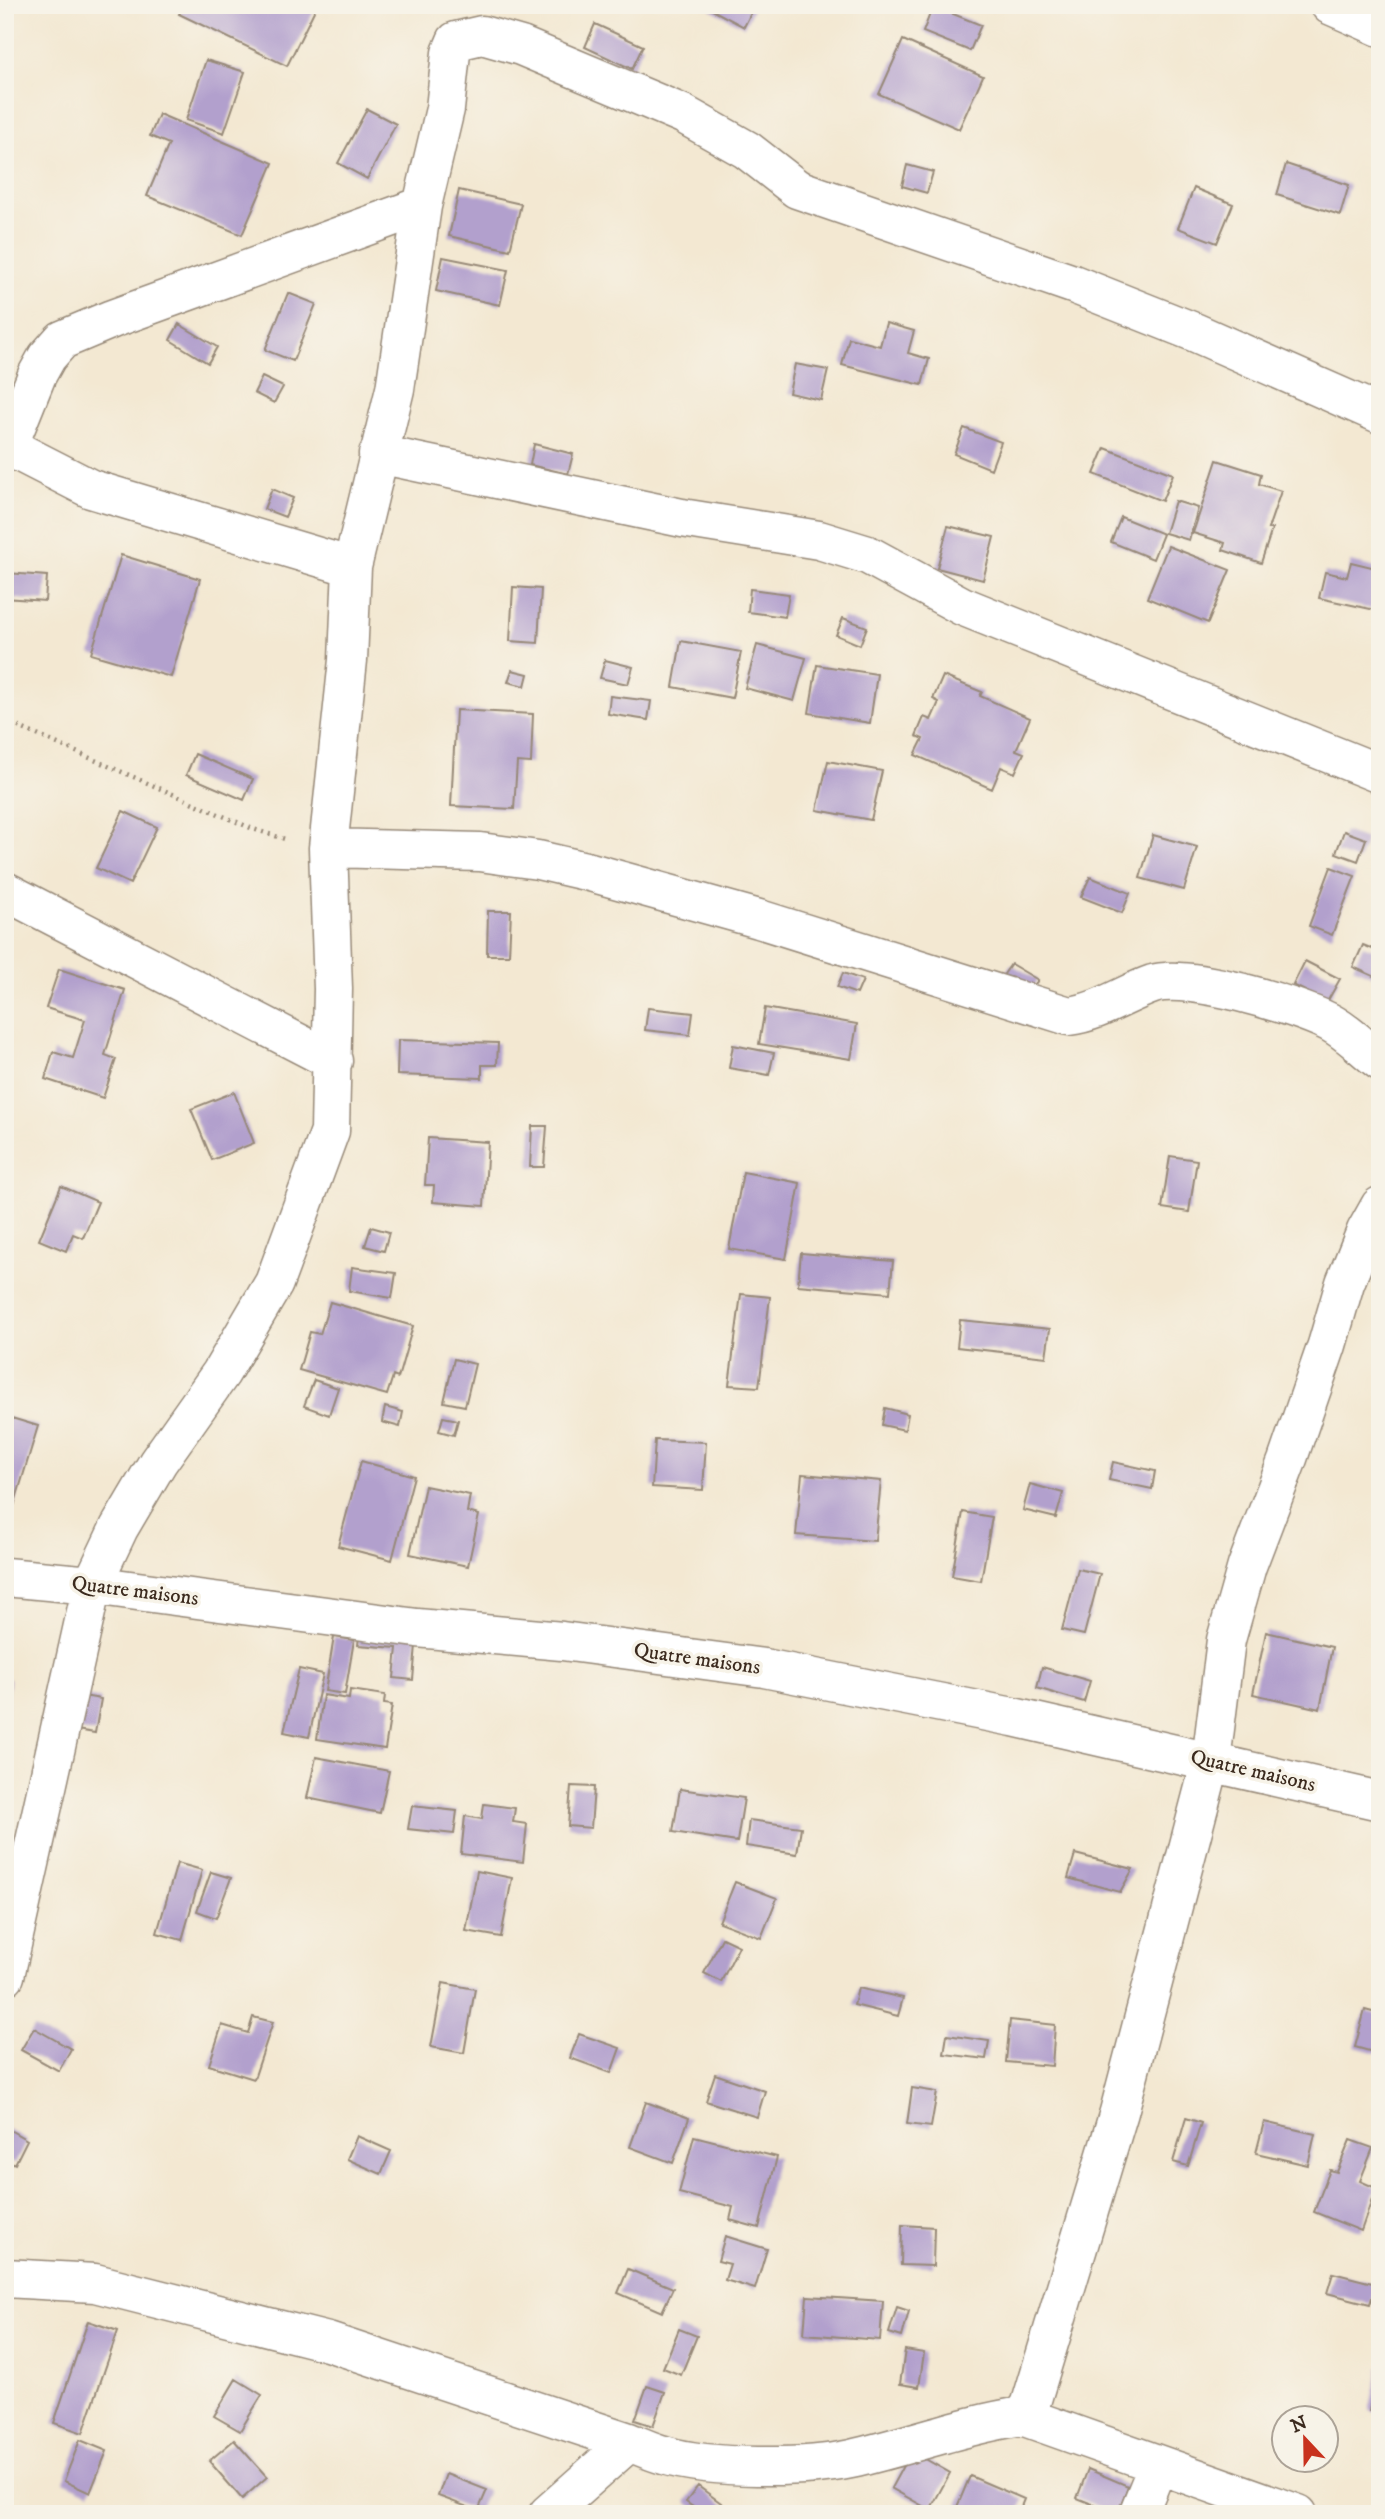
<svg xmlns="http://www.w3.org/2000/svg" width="1385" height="2519" font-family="'IM FELL DW Pica',serif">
<rect width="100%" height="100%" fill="#f7f3e8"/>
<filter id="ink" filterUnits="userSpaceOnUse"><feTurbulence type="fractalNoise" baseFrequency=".0143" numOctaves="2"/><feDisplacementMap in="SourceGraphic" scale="14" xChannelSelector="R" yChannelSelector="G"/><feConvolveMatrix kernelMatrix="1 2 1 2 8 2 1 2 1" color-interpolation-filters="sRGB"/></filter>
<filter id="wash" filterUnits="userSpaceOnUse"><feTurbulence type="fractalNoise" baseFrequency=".00686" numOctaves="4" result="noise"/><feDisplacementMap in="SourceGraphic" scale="28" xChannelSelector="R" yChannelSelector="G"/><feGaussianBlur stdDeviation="1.57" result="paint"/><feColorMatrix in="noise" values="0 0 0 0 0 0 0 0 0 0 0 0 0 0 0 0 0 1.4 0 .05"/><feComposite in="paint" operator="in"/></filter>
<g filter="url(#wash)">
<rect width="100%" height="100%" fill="#f3e8d2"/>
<g id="blocks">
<!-- building -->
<path fill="#b2a0cd" d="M184,5H317L287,66L179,14Z
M703,5H755L744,27Z
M933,6L981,25L970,51L923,32Z
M595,24L643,46L632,69L585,47Z
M903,40L983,76L959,129L879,94Z
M206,60L245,72L224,133L186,120Z
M367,109L396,124L367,179L338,163Z
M159,114L273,163L242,235L147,196L169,144L150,136Z
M1286,164L1349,185L1340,215L1277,195Z
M907,165L933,172L927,193L902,186Z
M1194,188L1233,204L1217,243L1178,228Z
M459,190L521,204L510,250L449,236Z
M443,257L508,270L500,305L436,291Z
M288,293L316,304L293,361L265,350Z
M886,323L914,331L908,353L929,359L922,385L842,365L849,338L880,346Z
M179,324L217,347L208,363L170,340Z
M795,364L828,370L821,400L789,393Z
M262,377L283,387L274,403L254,393Z
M964,428L1001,442L991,469L954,454Z
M534,444L573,454L568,474L530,465Z
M1105,448L1173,474L1162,501L1094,474Z
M1217,460L1261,474L1259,484L1281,491L1268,529H1272L1261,563L1223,550L1225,543L1193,533Z
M272,489L293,498L285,517L264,509Z
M1175,501L1198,508L1189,540L1165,533Z
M1121,517L1163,534L1153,559L1111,542Z
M948,526L994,537L983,580L937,568Z
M1168,546L1230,570L1208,623L1147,598Z
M121,555L200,579L171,677L91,654Z
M1351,562L1380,569V611L1319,598L1325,572L1347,577Z
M6,573L47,576L45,601L5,598Z
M513,587L541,589L538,643L510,641Z
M750,589L789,594L785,617L748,612Z
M843,618L867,627L860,645L836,635Z
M681,641L741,652L732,698L673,687Z
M757,645L806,658L794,701L745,688Z
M605,660L633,667L628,684L600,678Z
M817,665L877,674L870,723L809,713Z
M512,670L528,674L525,686L508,682Z
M943,676L982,692L980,696L1030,718L1016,750L1024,753L1015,773L1001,767L992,789L915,755L923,739L916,736L924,717L931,720L939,702L933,699Z
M610,696L651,701L648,720L608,714Z
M456,710L533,714L531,763L517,762L514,809L451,806Z
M195,754L253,779L244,800L186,775Z
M828,761L882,771L871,820L817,810Z
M123,811L157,827L130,884L96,868Z
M1344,831L1366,839L1358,861L1336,853Z
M1153,835L1197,847L1184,890L1140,878Z
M1331,867L1355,876L1332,935L1309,926Z
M1090,877L1130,893L1122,913L1081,897Z
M488,911H511L509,955H487Z
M1363,945L1380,952V979L1353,967Z
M1305,961L1340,979L1327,1002L1293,985Z
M1011,964L1038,980L1027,996L1000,980Z
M59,969L125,990L105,1055L116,1059L103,1098L45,1079L53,1052L73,1058L85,1020L46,1008Z
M843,973L863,980L857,994L837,987Z
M648,1008L693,1013L690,1035L645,1030Z
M765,1008L857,1024L851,1059L759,1044Z
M398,1040L498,1043L497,1065H482V1078L397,1075Z
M733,1045L774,1053L769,1075L729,1068Z
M234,1092L254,1143L212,1160L191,1109Z
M532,1126H547L544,1167H530Z
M428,1138L488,1142L484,1206L433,1202L434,1185H425Z
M1170,1156L1197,1160L1189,1212L1162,1208Z
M743,1172L800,1183L786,1259L729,1249Z
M61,1186L98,1202L83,1238L73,1234L66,1251L39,1240Z
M371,1227L389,1232L384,1251L365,1246Z
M801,1253L893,1261L890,1293L798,1285Z
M352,1267L396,1273L392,1298L349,1291Z
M741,1294L770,1297L759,1387L729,1385Z
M330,1302L413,1326L398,1378L393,1376L387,1395L299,1370L310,1332L320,1334Z
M960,1320L1050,1329L1046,1357L957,1347Z
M454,1359L475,1364L465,1406L444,1402Z
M314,1380L338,1388L329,1415L304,1406Z
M385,1407L403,1412L400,1427L382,1422Z
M885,1408L908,1414L905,1430L882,1425Z
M5,1416L38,1426L13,1509L5,1507Z
M443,1417L458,1420L454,1435L439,1431Z
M655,1440L706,1442L703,1490L652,1487Z
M361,1461L414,1476L392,1560L338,1546Z
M1113,1462L1155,1471L1152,1489L1109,1480Z
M802,1474L881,1481L875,1541L796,1535Z
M1030,1484L1063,1493L1056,1518L1023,1510Z
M425,1486L470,1495L467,1512L479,1515L468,1566L410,1554Z
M963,1512L992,1517L981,1581L952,1576Z
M1078,1569L1100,1574L1084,1635L1062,1630Z
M360,1628L417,1633L413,1680L394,1678L397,1648L358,1645Z
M1266,1632L1332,1647L1320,1709L1253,1694Z
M334,1637L354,1640L345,1694L325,1691Z
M1042,1667L1090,1681L1084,1702L1037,1688Z
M299,1669L323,1674L309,1737L284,1732Z
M5,1679H10L7,1723H5Z
M350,1690L385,1695L384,1704L392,1705L385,1749L317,1739L323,1695L349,1699Z
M77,1695L101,1699L95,1733L70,1729Z
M316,1757L389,1771L380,1813L307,1798Z
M571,1786L594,1787L591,1828L568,1826Z
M680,1789L744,1798L737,1842L673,1832Z
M484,1804L515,1808L513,1822L527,1824L523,1862L461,1854L465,1816L482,1819Z
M412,1806L457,1811L454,1834L408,1829Z
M749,1820L801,1827L797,1854L746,1846Z
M1075,1854L1133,1869L1120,1892L1068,1878Z
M177,1863L202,1870L182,1940L157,1933Z
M477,1871L512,1878L501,1937L466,1931Z
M211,1872L231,1878L216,1918L197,1911Z
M735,1882L777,1898L761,1938L719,1922Z
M722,1938L739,1946L721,1982L704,1973Z
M443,1983L475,1989L464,2053L431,2047Z
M858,1988L903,1998L898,2016L854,2005Z
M1365,2010L1380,2014V2054L1355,2047Z
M253,2017L273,2022L254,2079L209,2065L222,2025L248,2033Z
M1010,2020L1055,2025L1052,2066L1006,2062Z
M34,2028L71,2049L59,2071L21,2050Z
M579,2034L620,2048L611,2073L570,2058Z
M947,2035L989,2041L986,2059L944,2054Z
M715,2074L765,2091L757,2117L706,2101Z
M912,2088L937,2092L931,2127L907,2124Z
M646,2102L689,2118L673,2163L630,2147Z
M1186,2118L1201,2123L1188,2166L1173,2162Z
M1264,2122L1315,2134L1308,2165L1256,2153Z
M8,2129L27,2140L15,2164L5,2159V2135Z
M357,2136L391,2151L381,2174L347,2159Z
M694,2136L777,2157L759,2228L730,2220L733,2207L679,2193Z
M1350,2140L1373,2148L1360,2181L1376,2188L1361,2231L1314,2212L1330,2170L1337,2172Z
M902,2225L934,2227L933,2266L901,2265Z
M725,2236L767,2249L755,2289L725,2280L730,2264L718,2261Z
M628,2269L673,2288L662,2312L618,2293Z
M1333,2273L1376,2284L1370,2304L1327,2293Z
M807,2296L883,2301L880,2340L804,2334Z
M897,2307L909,2311L902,2337L889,2333Z
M88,2321L118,2331L83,2433L54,2423Z
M679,2329L697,2336L681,2375L663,2368Z
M905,2350L924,2353L919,2387L900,2384Z
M1379,2367H1380V2414L1369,2411Z
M236,2379L262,2395L240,2431L214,2416Z
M647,2386L665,2392L653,2426L635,2420Z
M80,2440L107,2451L90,2493L64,2481Z
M234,2440L267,2477L242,2499L209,2461Z
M911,2451L950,2473L930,2510L891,2488Z
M1088,2469L1128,2486L1117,2514L1077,2498Z
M446,2474L487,2490L478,2511L438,2496Z
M970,2476L1024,2499L1018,2514H954Z
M698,2486L736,2514H703L686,2502Z"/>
</g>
</g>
<g filter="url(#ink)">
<use href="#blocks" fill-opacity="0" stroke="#978978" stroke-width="2"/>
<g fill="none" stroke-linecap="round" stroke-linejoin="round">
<!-- minor casing -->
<g stroke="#978978" stroke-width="41">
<path id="minor" d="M1330,5L1380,27
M5,445L91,489L352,567
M8,447L37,375L47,357L62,340L112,319L422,206
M378,454L682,518L819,540L868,555L962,606L1380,774
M328,848L480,852L538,860L590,872L759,919L1069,1016C1100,1012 1124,994 1153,984C1188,973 1295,1005 1329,1022C1347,1031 1364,1049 1380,1061
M5,891L333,1061
M5,1577L92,1585L417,1628L562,1641L764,1668L1013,1717L1380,1801
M5,1976L92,1585L119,1528L158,1462L221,1373L274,1283L330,1131L333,989L328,848L348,660L352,567L395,389L422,206L445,109L451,53L456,41L482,35L521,46L683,114L747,150L797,189L1073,284L1194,332L1380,414
M5,2278L95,2283L328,2342L629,2442C640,2446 652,2452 664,2455C709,2469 805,2469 851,2459C908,2446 964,2425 1022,2416L1298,2514
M1022,2416L1030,2406L1119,2112L1211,1761L1226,1640L1247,1566L1287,1461L1327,1345L1345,1283L1366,1231L1380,1206
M548,2514L629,2442
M1138,2514L1158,2465"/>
</g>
<!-- path -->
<path stroke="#978978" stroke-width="4.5" stroke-dasharray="2 5" stroke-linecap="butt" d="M5,721L253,829L288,840"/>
<!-- minor -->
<use href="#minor" stroke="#fff" stroke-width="38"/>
</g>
</g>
<g text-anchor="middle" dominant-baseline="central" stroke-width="7" stroke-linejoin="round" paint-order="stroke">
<!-- street labels -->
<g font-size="21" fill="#3b2a1e" stroke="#f7f3e8">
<text transform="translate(135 1591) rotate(7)">Quatre maisons</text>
<text transform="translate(697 1659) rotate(8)">Quatre maisons</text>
<text transform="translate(1253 1771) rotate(13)">Quatre maisons</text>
</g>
</g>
<!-- margin -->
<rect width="1385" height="2519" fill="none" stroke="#f7f3e8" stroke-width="28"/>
<!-- north arrow -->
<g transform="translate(1305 2439) rotate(338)"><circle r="33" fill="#f7f3e8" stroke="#aca397" stroke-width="2"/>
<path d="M0-5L12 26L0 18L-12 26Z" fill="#c8321e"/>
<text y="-10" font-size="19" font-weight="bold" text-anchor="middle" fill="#3b2a1e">N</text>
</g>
</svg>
